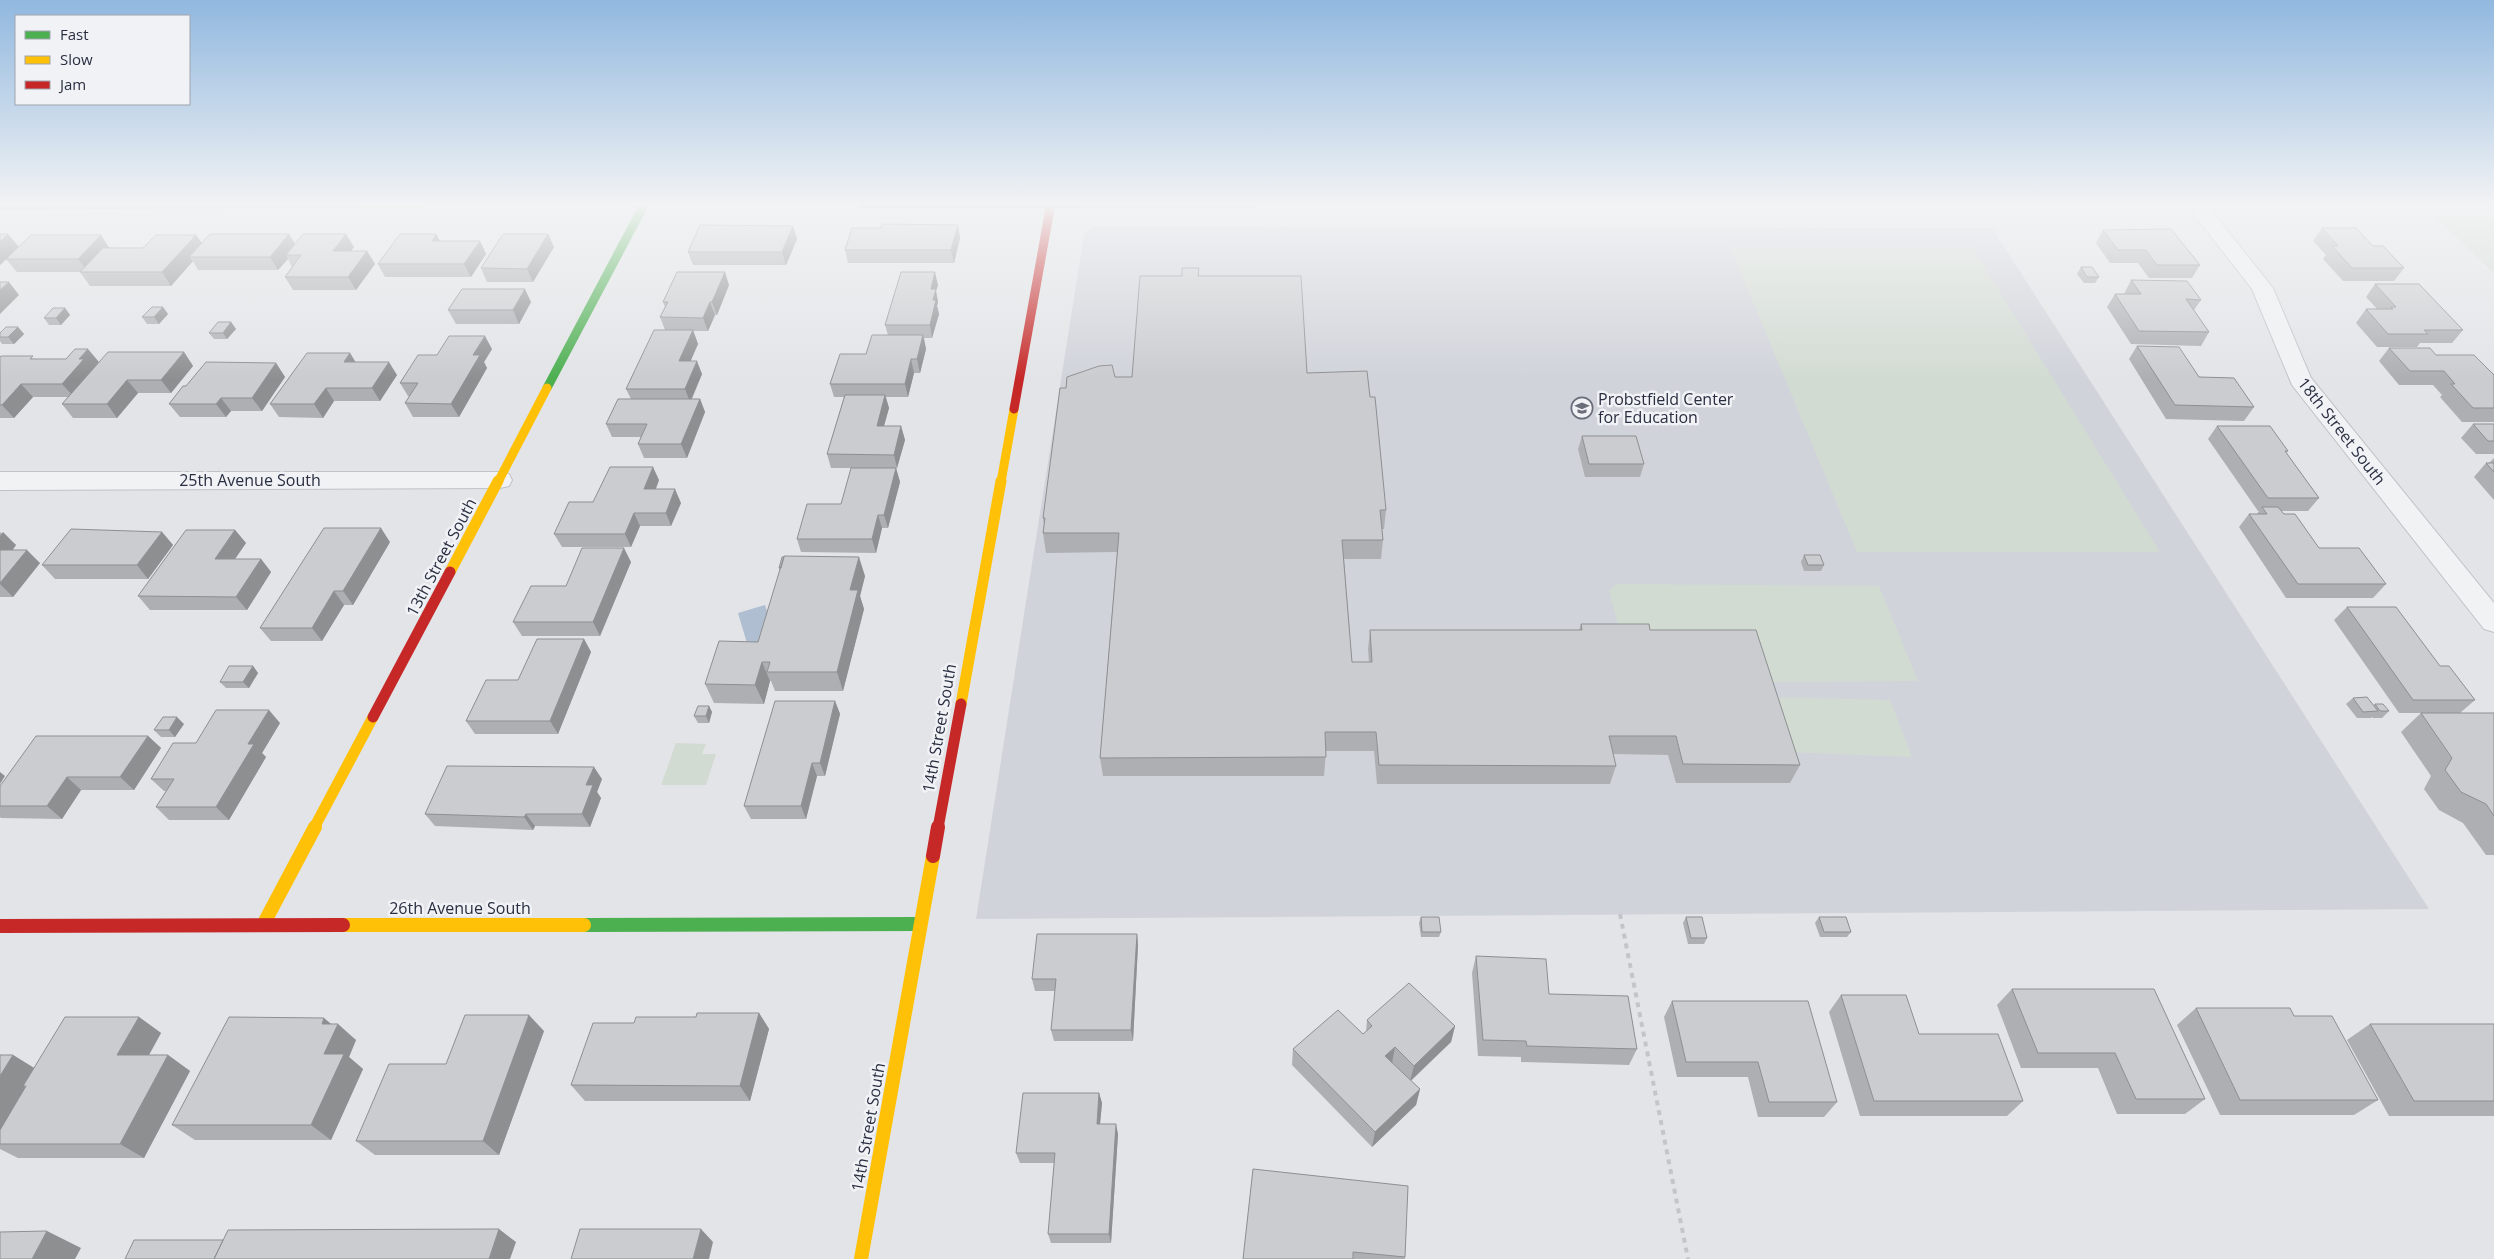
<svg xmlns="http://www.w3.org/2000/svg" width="2494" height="1259" font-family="'Open Sans',sans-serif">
<rect width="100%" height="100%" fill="#e2e4e7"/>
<!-- built -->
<path fill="#d0d3da" d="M1094,227L1992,228L2429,909L976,919L1084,234Z"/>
<!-- green -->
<path fill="#d2dbd2" d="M2435,217H2494V273Z
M1730,247H1972L2160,552H1857Z
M1616,584L1879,586L1918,681L1771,682L1620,632L1609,591Z
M1771,697L1890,700L1912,757L1788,752Z
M676,743L706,744L702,754H716L706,785H661Z"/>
<!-- water -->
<path fill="#b0bed1" d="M765,605L777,642L749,650L738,613Z"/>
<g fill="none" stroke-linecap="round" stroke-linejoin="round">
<!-- street casing -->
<g stroke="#c0c2c5" stroke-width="2">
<path id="street" d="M2185,203H2205L2273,288L2311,378L2494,603V632L2484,629L2292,385L2252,289Z
M0,472H500L509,474L512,480L509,486L500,488L0,490Z"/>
</g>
<!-- path -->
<path stroke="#c4c5ca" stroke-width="4" stroke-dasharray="5 5" stroke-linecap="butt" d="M1620,914L1688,1259"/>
<!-- street -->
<use href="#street" fill="#f1f2f4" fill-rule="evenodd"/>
<!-- fast-far1 -->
<path stroke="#4caf50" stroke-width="9" d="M1078,203H1252
M0,205L360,203
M547,388L645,203"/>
<!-- fast -->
<path stroke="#4caf50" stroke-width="14" d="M584,925L920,924"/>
<!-- slow-far2 -->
<path stroke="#ffc107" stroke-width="9" d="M360,203H423
M498,482L547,388
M1001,482L1014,409"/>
<!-- slow-far1 -->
<path stroke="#ffc107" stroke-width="11" d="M450,572L498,481
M961,704L1001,481
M314,828L373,717"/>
<!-- slow -->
<path stroke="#ffc107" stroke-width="14" d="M263,925L315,827
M343,925H584
M861,1259L933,856"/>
<!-- jam-far2 -->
<path stroke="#c62828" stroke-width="9" d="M862,203H1078
M1014,409L1051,203"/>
<!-- jam-far1 -->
<path stroke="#c62828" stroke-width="11" d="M373,717L450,572
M938,828L961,704"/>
<!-- jam -->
<path stroke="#c62828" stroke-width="14" d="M933,856L938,827
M0,926L343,925"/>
</g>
<!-- wall -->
<path fill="#aeafb2" d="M958,225L960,238L954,263H848L845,250L881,228Z
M793,226L797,239L786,265H693L688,252Z
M2322,228L2373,246L2404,268L2394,281H2343L2323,259L2326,255L2313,241Z
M2103,230L2200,265L2192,278H2149L2138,263H2110L2096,243Z
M0,234L19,247L143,248L196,235L202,243L289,234L295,244L354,247L351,251H367L375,264L356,290H293L285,277L292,267L288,259L278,270H198L193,261L171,286H90L80,272H17L6,259L0,265Z
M436,234L440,241H480L486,254L471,277H385L378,264Z
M548,234L554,247L533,282H487L481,268Z
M2081,267L2099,277L2095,283H2084L2077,274Z
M1199,268V276L1307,373L1370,397L1386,510L1384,529H1382L1383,540L1381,559H1344L1352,662H1369L1368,649L1370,630H1579L1581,624L1650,630L1800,765L1790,783H1676L1668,755L1613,754L1616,766L1610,784H1377L1374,751H1326L1324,776H1103L1100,758L1117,552L1046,553L1043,533L1044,525L1043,518L1066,388L1132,377L1182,276Z
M2131,280L2201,300L2194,310L2209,332L2201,346L2131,344L2107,307L2115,294H2124Z
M2375,284L2463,330L2452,343H2420L2417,347H2377L2356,323L2366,309H2377L2366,297Z
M729,285L717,315H715L708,331H693L698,344L690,361L702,374L692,399H700L705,412L687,458H644L638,444L641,437H612L606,424L631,399L626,389L665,330L660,317L665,307L663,302Z
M938,285L936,291L938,302L937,306L939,314L932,338H924L926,349L920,373H914L908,397H886L889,408L884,426H901L905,440L897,468H831L827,454L844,397H834L830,384L888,335L885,325Z
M531,302L519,324H456L448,310Z
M65,308L70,315L61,325H49L44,318Z
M168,314L159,324H147L142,317Z
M231,322L236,329L227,339H214L209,333Z
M18,327L24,334L14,344H2L0,341V333Z
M2137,346L2199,377L2254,407L2244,421L2166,419L2129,359Z
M2389,348L2436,355L2494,375V422H2462L2440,397L2442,395L2433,385H2399L2379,361Z
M492,349L484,362L487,368L459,417H413L405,403L410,396H408L400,383L437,355Z
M184,352L193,366L171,393H138L117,418H73L62,404L68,397H33L14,418H0V357L99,362Z
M350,353L355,362L397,375L380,401H334L323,418L279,417L270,404Z
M276,363L285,377L262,411H231L226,417H180L169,404L186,386Z
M2473,424H2494V454H2476L2461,438Z
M2217,426L2288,451L2286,453L2319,498L2308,511H2281L2284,514L2319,548L2386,584L2373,598H2286L2239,527L2249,514H2257L2259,511H2258L2208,439Z
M1582,436L1644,464L1640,477H1585L1578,449Z
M2494,458V500L2474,477L2486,463H2489Z
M896,468L900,482L888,528H882L876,553L801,552L797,539L841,504Z
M659,480L656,489L681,503L671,526H640L631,547H562L554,534L593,502Z
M235,530L246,543L235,559H261L271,572L247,610H150L138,596Z
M0,532L16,545L13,550L40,563L13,597H0Z
M162,532L173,545L148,579H55L42,565Z
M390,542L353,605H344L322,641H271L260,628Z
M1804,555L1824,565L1821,571H1804L1801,562Z
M631,562L600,636H522L513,622L566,586Z
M779,568L865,576L860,596L864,609L843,691H775L771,681H770L764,704L714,703L705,684L758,642L780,571Z
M2347,607L2440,666L2475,700L2460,713H2399L2334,620Z
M584,639L591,652L558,734H475L466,721Z
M253,666L258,673L249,688H226L220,682Z
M2353,698L2373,705L2375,704L2389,711L2382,718H2373L2372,717L2371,718H2357L2346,704Z
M835,701L840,714L825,776H817L806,819H751L744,806Z
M709,706L712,712L709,723H698L694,716Z
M2421,713H2494V855H2486L2463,823L2439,810L2424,789L2431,776L2401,732Z
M280,723L262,753L266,757L229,820H169L156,807L166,791H164L151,779L196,743Z
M184,724L175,737H161L154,730Z
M148,736L161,748L134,790H81L62,819L1,818L0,817V786Z
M602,779L597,792L601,798L590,827L535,826L533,830L435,826L425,814Z
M1421,917L1441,932L1439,937H1421L1419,923Z
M1686,917L1707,938L1704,944H1688L1683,923Z
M1819,917L1851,932L1847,937H1820L1815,923Z
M1137,934L1138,945L1133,1041H1054L1051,1030L1055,991H1035L1032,979Z
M1476,956L1549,994L1637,1049L1629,1065L1521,1062V1057L1478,1056L1472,973Z
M2012,989L2205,1099L2185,1114H2117L2098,1068H2021L1997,1005Z
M1841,995L1919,1034L2023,1101L2007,1116H1860L1829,1012Z
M1672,1001L1837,1102L1824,1117H1758L1748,1077H1677L1664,1017Z
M2196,1008L2294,1016L2378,1100L2354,1115H2220L2177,1025Z
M759,1013L769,1029L750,1101H585L571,1085L634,1023Z
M139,1017L161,1033L149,1055H168L190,1071L144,1158H18L0,1149V1055H13L34,1068Z
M1367,1020L1455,1026L1451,1042L1411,1081L1420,1089L1416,1105L1372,1147L1292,1065L1293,1049L1363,1034L1366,1032Z
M331,1024L356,1040L349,1057L363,1069L331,1140H195L172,1125Z
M2370,1024H2494V1116H2389L2347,1040Z
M544,1031L499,1155H375L356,1141L446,1064Z
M1099,1093L1102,1103L1100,1124L1118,1134L1111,1243H1051L1048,1234L1054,1163H1020L1016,1153Z
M1253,1169L1405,1257V1259H1243Z"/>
<!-- shaded-wall -->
<path fill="#8d8f91" d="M958,225L960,238L954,263L951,250Z
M793,226L797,239L786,265L782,252Z
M8,234L19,247L0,265V242Z
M289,234L297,247L286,255L288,259L278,270L270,257Z
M346,234L354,247L341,264L333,251Z
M436,234L443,247L432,241Z
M548,234L554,247L533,282L527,269Z
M101,235L110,249L88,272L78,259Z
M196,235L205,248L189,257L193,261L171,286L162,272Z
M480,241L486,254L471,277L464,264Z
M367,251L375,264L356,290L348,277Z
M725,272L729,285L717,315L712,302Z
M935,272L938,285L936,291L938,302L937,306L939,314L932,338L930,325L931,289Z
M9,282L19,295L0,314V290Z
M525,289L531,302L519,324L513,310Z
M710,302L715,315L708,331L703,318Z
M163,307L168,314L159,324L154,317Z
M65,308L70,315L61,325L56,318Z
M231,322L236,329L227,339L223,333Z
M18,327L24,334L14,344L8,337Z
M693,330L698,344L685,374L679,361Z
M923,335L926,349L920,373L917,359Z
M485,336L492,349L484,362L487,368L459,417L451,404L473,355Z
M88,349L99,362L74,397L62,384L79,359Z
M184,352L193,366L171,393L161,380Z
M350,353L358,366L344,362Z
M911,359L914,373L908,397L905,384Z
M697,361L702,374L690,402L685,389Z
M389,362L397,375L380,401L372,388Z
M276,363L285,377L262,411L252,398Z
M127,380L138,393L117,418L107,404Z
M21,384L33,397L14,418L2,405Z
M326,388L334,401L323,418L314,404Z
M885,395L889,408L880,440L877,426Z
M221,398L231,411L226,417L216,404Z
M700,399L705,412L687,458L681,444Z
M901,426L905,440L897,468L894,455Z
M653,467L659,480L650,503L644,489Z
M896,468L900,482L888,528L884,515Z
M675,489L681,503L671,526L666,513Z
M634,513L640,526L631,547L625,534Z
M878,515L882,528L876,553L872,539Z
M381,528L390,542L353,605L343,591Z
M235,530L246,543L226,572L215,559Z
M3,532L16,545L2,563L0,561V536Z
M162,532L173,545L148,579L137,565Z
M624,548L631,562L600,636L593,622Z
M27,550L40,563L13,597L0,584V583Z
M859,557L865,576L860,596L864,609L843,691L837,672L850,590Z
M261,559L271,572L247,610L236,597Z
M334,591L344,605L322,641L312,628Z
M584,639L591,652L558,734L550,721Z
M762,662L770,681L764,704L755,685Z
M253,666L258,673L249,688L243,682Z
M835,701L840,714L825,776L820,763Z
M709,706L712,712L709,723L706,716Z
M269,710L280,723L262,753L266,757L229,820L216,807L248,744Z
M177,717L184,724L175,737L169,730Z
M148,736L161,748L134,790L120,777Z
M812,763L817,776L806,819L801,806Z
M594,767L602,779L597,792L601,798L590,827L582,814L586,785Z
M0,772L5,776L0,784Z
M67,777L81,790L62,819L47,806Z
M526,814L535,826L533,830L524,817Z
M1137,934L1138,945L1133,1041L1131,1030Z
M759,1013L769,1029L750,1101L740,1086Z
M529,1015L544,1031L499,1155L483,1141Z
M139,1017L161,1033L140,1071L117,1055Z
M324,1018L336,1028L338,1024L356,1040L349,1057L363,1069L331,1140L311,1125L324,1054L322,1024Z
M1455,1026L1451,1042L1410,1081L1414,1066Z
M1395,1047L1392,1063L1385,1056Z
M13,1055L39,1071L26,1086H23L28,1089L0,1134V1076Z
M168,1055L190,1071L144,1158L120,1144Z
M1420,1089L1416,1105L1372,1147L1375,1132Z
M1099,1093L1102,1103L1099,1134L1097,1124Z
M1116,1124L1118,1134L1111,1243L1109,1234Z
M499,1229L516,1242L510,1259H489Z
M701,1229L713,1242L709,1259H693Z
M47,1231L81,1248L75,1259H32Z"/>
<!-- building -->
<path fill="#cacccf" stroke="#8d8f91" d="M882,224L958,225L951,250H845L852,228H881Z
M700,225L793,226L782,252H688Z
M2322,228H2356L2373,246H2383L2404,268H2352L2332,246H2338Z
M2171,229L2200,265H2157L2146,250H2118L2103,230Z
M0,234H8L0,242Z
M210,234H289L270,257H189Z
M303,234H346L333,251H367L348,277H285L301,255H286Z
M400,234H436L432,241H480L464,264H378Z
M503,234H548L527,269L481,268Z
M31,235H101L78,259H6Z
M156,235H196L162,272H80L103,248H143Z
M2081,267H2092L2099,277H2087Z
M1182,268H1199L1198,276H1301L1307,373L1367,371L1370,397H1375L1386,510H1380L1383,540H1342L1352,662H1372L1370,630H1582L1581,624H1649L1650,630H1756L1800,765L1683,764L1676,736H1609L1616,766L1379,765L1376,732H1325L1326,757L1100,758L1119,533H1043L1045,518H1043L1060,388H1066L1067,377L1099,366L1112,365L1115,377H1132L1140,276H1182Z
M677,272H725L712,302H710L703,318L660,317L668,302H663Z
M901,272H935L931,289H936L933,300H936L930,325H885Z
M2131,280L2187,281L2201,300L2186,299L2209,332L2139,331L2115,294H2141Z
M0,282H9L0,290Z
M2375,284H2419L2463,330H2424L2428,334H2388L2366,309H2393L2391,307H2396Z
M462,289H525L513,310H448Z
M152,307H163L154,317H142Z
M53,308H65L56,318H44Z
M218,322H231L223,333H209Z
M6,327H18L8,337H0V333Z
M654,330H693L679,361H697L685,389H626Z
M872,335H923L917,359H911L905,384H830L840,354H866Z
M449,336H485L473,355H480L451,404L405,403L418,383H400L418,355H437Z
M2137,346L2179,347L2199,377L2234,378L2254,407L2175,405Z
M2389,348H2430L2436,355H2474L2494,375V408H2473L2451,384H2455L2444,371H2410Z
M75,349H88L79,359H84L62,384H21L2,405H0V357L1,356H33L30,359H66Z
M108,352H184L161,380H127L107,404H62Z
M307,353H350L344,362H389L372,388H326L314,404H270Z
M206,362L276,363L252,398H221L216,404H169L183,386H186Z
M845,395H885L877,426H901L894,455L827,454Z
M618,399H700L681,444H638L647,424H606Z
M2473,424H2494V441H2488Z
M2217,426H2270L2288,451H2285L2319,498H2268Z
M1582,436H1636L1644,464H1589Z
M2486,463H2494V472Z
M610,467H653L644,489H675L666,513H634L625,534H554L569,502H593Z
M851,468H896L884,515H878L872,539H797L807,504H841Z
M2262,507H2278L2284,514H2295L2319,548H2359L2386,584H2298L2249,514H2267Z
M324,528H381L343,591H334L312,628H260Z
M71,529L162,532L137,565H42Z
M186,530H235L215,559H261L236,597L138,596Z
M582,548H624L593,622H513L531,586H566Z
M0,550H27L0,583Z
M1804,555H1820L1824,565H1808Z
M784,556L859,557L850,590H858L837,672H767L770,662H762L755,685L705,684L719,641L758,642Z
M782,557H784L781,568H779Z
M2347,607H2396L2440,666H2449L2475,700H2413Z
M537,639H584L550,721H466L486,680H518Z
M229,666H253L243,682H220Z
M2367,697L2378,711L2363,712L2353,698Z
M775,701H835L820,763H812L801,806H744Z
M2375,704H2383L2389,711H2380Z
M698,706H709L706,716H694Z
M216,710H269L248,744H254L216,807H156L174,779H151L173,743H196Z
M2421,713H2494V816L2486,804L2461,792L2445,770L2452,758Z
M163,717H177L169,730H154Z
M36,736H148L120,777H67L47,806H0V786Z
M447,766L594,767L586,785H593L582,814H526L524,817L425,814Z
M1421,917H1439L1441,932H1422Z
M1686,917H1702L1707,938H1691Z
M1819,917H1846L1851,932H1824Z
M1037,934H1137L1131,1030H1051L1056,979H1032Z
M1476,956L1546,959L1549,994L1628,996L1637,1049L1527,1046L1526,1041L1483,1040Z
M1409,983L1455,1026L1414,1066L1395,1047L1385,1056L1420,1089L1375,1132L1293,1049L1338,1010L1363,1034L1372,1026L1367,1020Z
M2012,989H2154L2205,1099H2136L2115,1053H2038Z
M1841,995H1906L1919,1034H1998L2023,1101H1874Z
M1672,1001H1808L1837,1102H1769L1758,1062H1686Z
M2196,1008H2290L2294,1016H2332L2378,1100H2240Z
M697,1013H759L740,1086L571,1085L593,1023H634L636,1017H696Z
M465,1015H529L483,1141H356L389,1064H446Z
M65,1017H139L117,1055H168L120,1144H0V1130L26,1086H23Z
M229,1017L324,1018L322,1024H338L324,1054H344L311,1125H172Z
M2370,1024H2494V1101H2414Z
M0,1055H13L0,1076Z
M1023,1093H1099L1097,1124H1116L1109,1234H1048L1055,1153H1016Z
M1253,1169L1408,1186L1405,1257L1353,1252V1259H1243Z
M499,1229L489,1259H214L228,1230Z
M580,1229H701L693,1259H571Z
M47,1231L32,1259H0V1232Z
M134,1240H223L214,1259H125Z"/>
<!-- sky -->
<linearGradient id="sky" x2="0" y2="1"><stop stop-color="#91b8df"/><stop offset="0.54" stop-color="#f2f3f4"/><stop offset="1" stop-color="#f2f3f4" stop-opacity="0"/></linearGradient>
<rect width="2494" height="379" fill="url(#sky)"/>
<!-- icons -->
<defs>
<g id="school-ring" transform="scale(1.125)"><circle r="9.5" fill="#f0f2f6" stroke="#6a6e7a" stroke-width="1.5"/><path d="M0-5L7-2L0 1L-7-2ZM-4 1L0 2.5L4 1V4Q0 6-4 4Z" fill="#6a6e7a"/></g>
</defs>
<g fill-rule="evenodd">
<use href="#school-ring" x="1582" y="408"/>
</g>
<g text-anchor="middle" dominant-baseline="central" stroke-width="5" stroke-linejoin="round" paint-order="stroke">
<!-- poi labels -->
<g font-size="16" fill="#292f40" stroke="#f0f2f6" text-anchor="start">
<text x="1598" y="399">Probstfield Center<tspan x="1598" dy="18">for Education</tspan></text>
</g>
<!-- street labels -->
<g font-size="16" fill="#292f40" stroke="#f0f2f6">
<text transform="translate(2342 431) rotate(52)">18th Street South</text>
<text x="250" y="480">25th Avenue South</text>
<text transform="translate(441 557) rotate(-62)">13th Street South</text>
<text transform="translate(939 728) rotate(-80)">14th Street South</text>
<text x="460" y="908">26th Avenue South</text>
<text transform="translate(868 1127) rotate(-80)">14th Street South</text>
</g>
</g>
<!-- legend -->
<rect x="15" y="15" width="175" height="90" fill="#f0f2f6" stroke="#a0a4ad"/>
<rect x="25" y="31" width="25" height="8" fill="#4caf50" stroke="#a0a4ad"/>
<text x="60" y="40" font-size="15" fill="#292f40">Fast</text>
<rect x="25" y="56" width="25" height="8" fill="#ffc107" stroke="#a0a4ad"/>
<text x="60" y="65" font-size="15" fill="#292f40">Slow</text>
<rect x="25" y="81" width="25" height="8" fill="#c62828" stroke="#a0a4ad"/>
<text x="60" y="90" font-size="15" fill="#292f40">Jam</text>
</svg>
